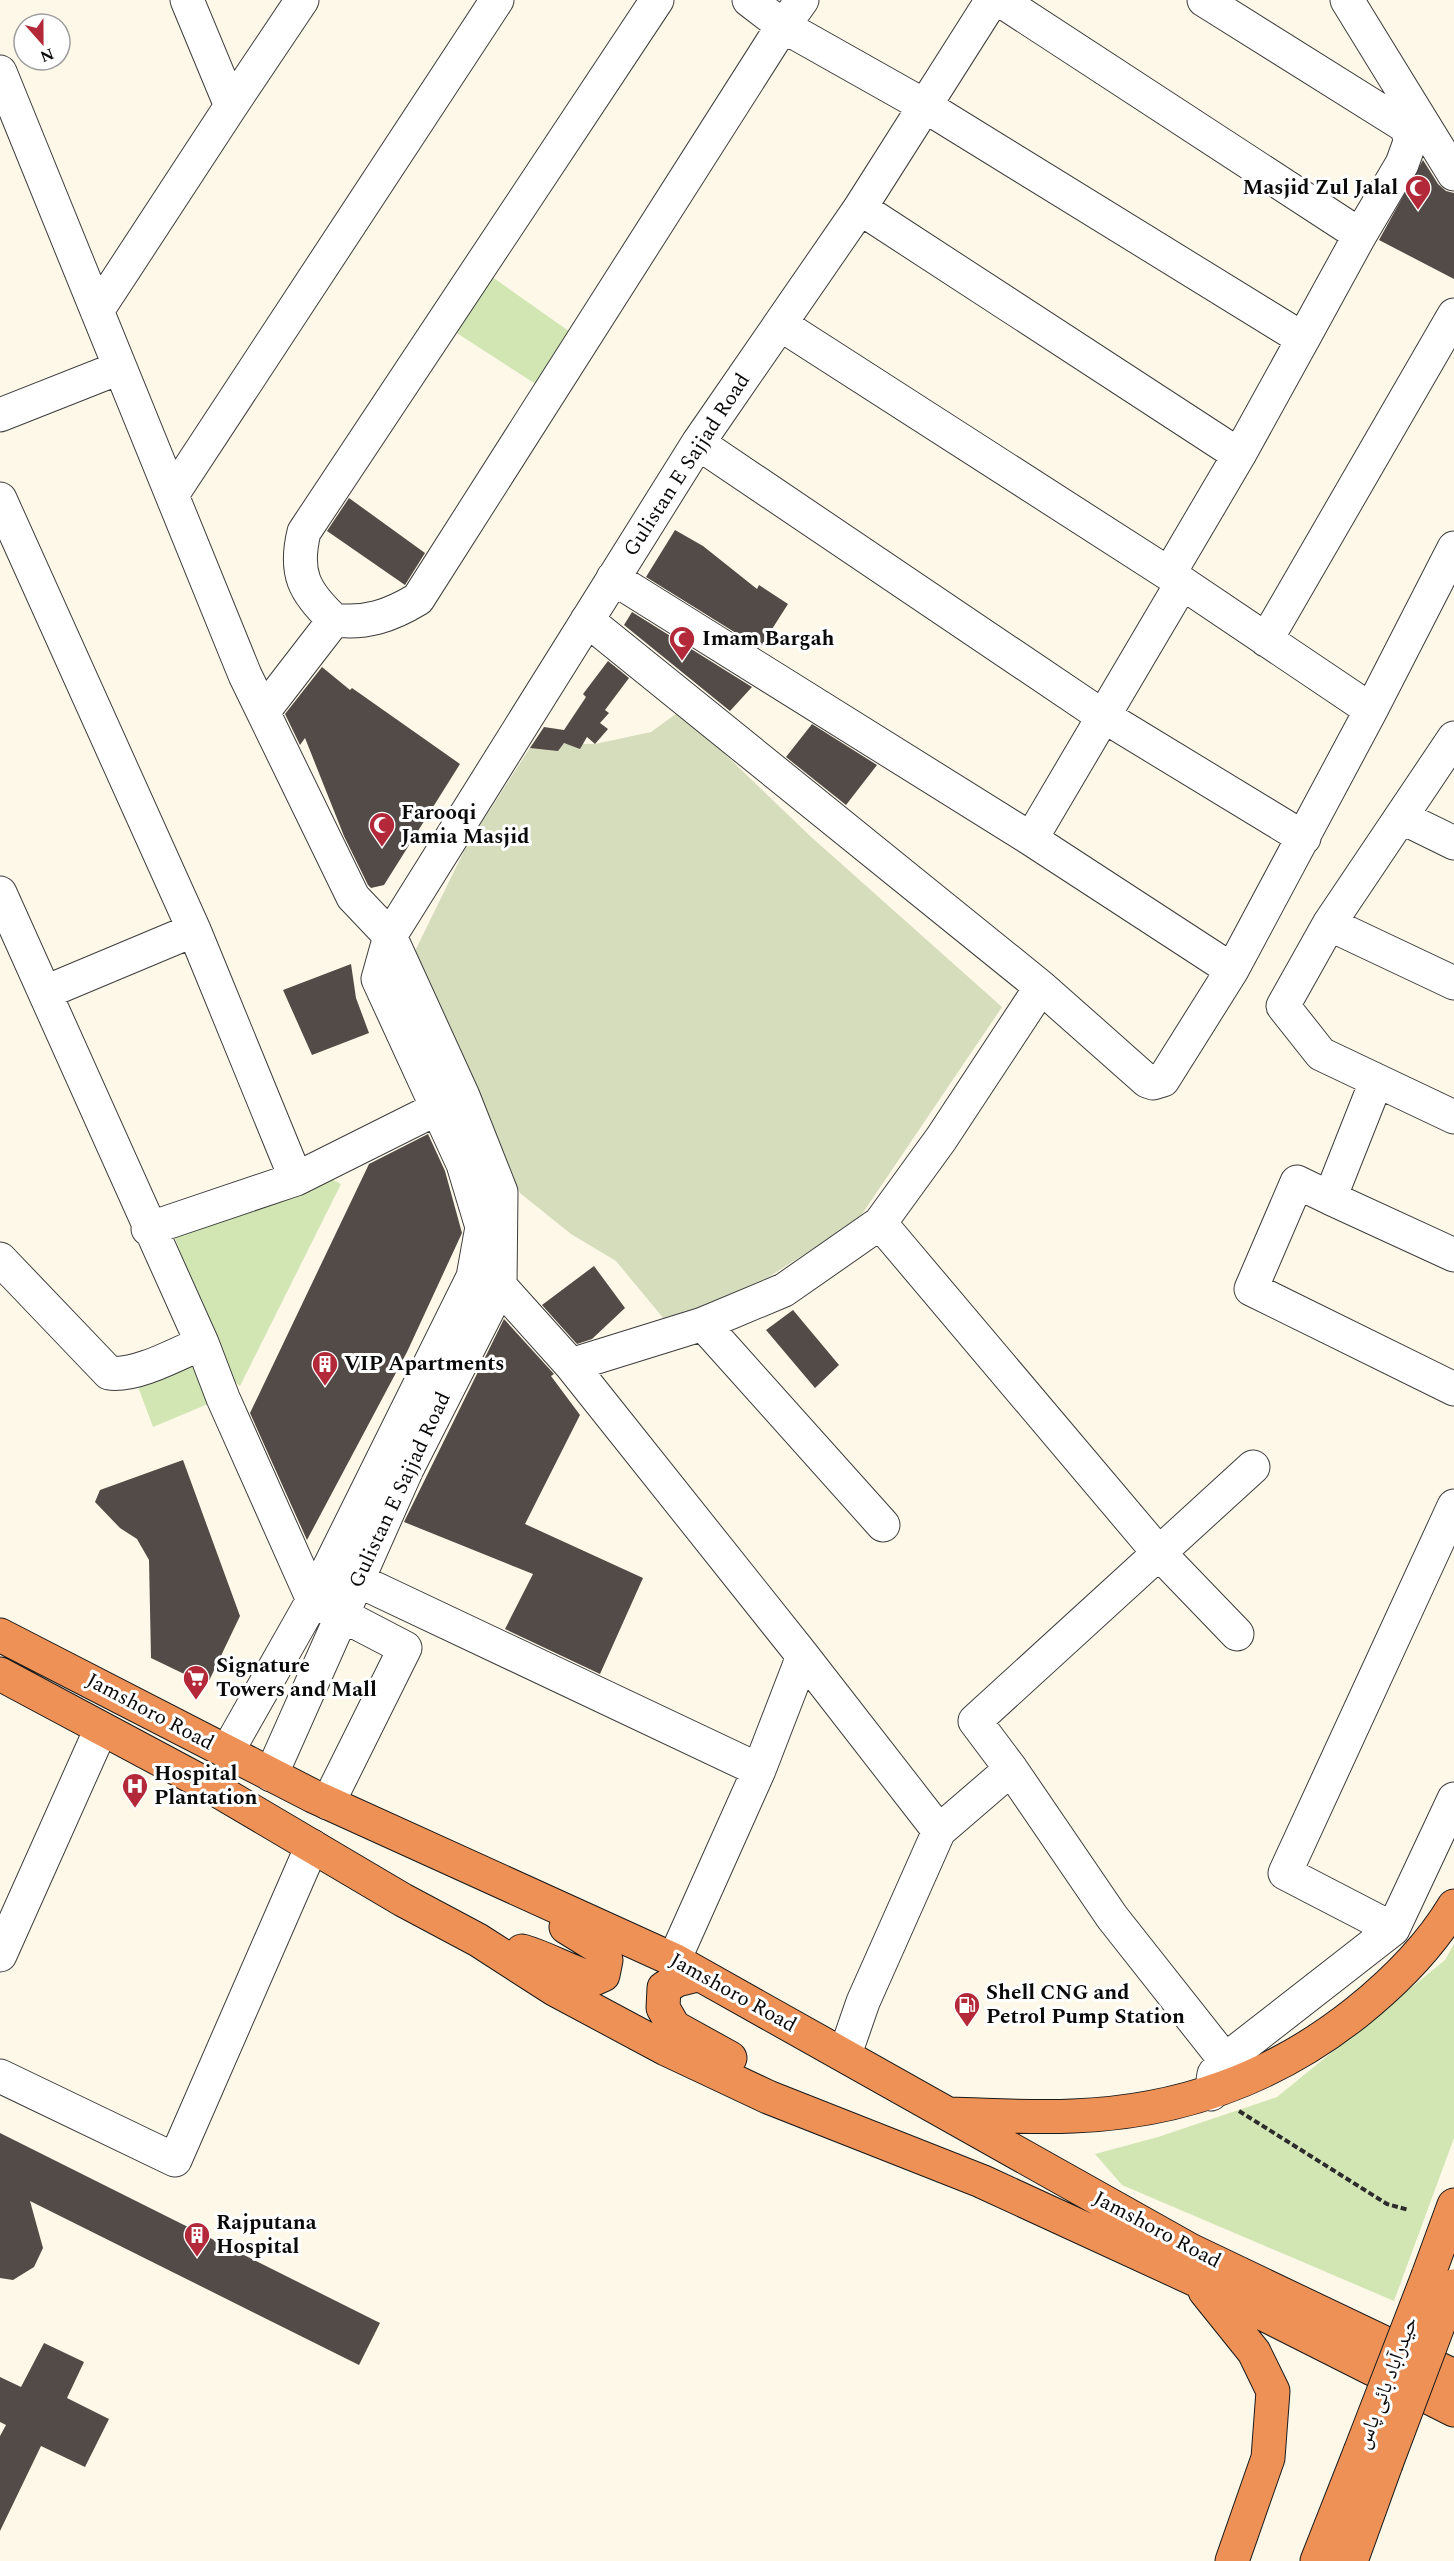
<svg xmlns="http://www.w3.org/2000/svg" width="1454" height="2561" font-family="Spectral,'Noto Naskh Arabic',serif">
<rect width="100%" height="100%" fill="#fef8e8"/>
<!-- green -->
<path fill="#d2e6b4" d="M485,272L573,334L537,385L449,328Z
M322,1174L341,1184L240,1386L227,1376L170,1225Z
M204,1357L215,1401L153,1427L137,1384Z
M1454,1944V2138L1394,2301L1122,2185L1095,2154L1158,2137L1277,2097L1445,1960Z"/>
<!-- cemetery -->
<path fill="#d5ddbc" d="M680,711L809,835L1002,1007L858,1220L745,1292L664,1319L616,1261L571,1234L520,1193L414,953L466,847L533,743L595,744L651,732Z"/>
<!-- building -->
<path fill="#524b47" d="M1423,160L1438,184L1446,191L1454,193V279L1379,240Z
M349,498L425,553L405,585L327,531Z
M675,530L703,546L757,589L759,585L788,604L760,648L646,577Z
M632,612L752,687L730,711L624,625Z
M608,661L629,678L605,710L609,713L600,723L608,729L595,744L587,737L580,749L564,743L558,751L530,748L544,727L564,730L586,697L583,694Z
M322,667L350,690L352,688L460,764L384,885L371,888L368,885L344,836L305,738L300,745L285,714Z
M812,724L877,765L846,805L786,757Z
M351,964L356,998L369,1033L312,1055L283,990Z
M428,1134L445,1171L462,1233L407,1352L307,1540L250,1413L369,1164Z
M594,1266L625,1308L592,1339L577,1344L542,1305Z
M793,1310L839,1365L815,1388L766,1330Z
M504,1319L554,1374L551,1376L580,1415L525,1524L643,1578L600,1674L505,1629L533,1574L404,1522Z
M183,1460L240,1616L207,1685L151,1658L149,1560L137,1539L120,1528L95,1502L100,1490Z
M0,2133L380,2323L359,2365L30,2201L43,2248L34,2267L13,2280L0,2278Z
M44,2343L84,2362L67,2398L109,2419L85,2467L41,2446L0,2531V2436L6,2425L0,2422V2377L21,2387Z"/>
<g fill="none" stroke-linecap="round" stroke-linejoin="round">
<!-- minor casing -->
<g stroke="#3d3d3d" stroke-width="35">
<path id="minor" d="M749,0L783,26L925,106L1303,339L1239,455L1169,574L1371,710L1454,548
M1000,0L1360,235
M1204,0L1405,126L1411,139L1402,164L1360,235L1303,339
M1347,0L1454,174
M0,72L245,675L353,897L390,936L463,1096L501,1192L500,1286L407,1469L271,1775
M231,106L302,0
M860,208L1239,455
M97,311L231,106L187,0
M780,324L1169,574
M0,415L119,368
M698,443L1092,709L1304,838
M172,495L497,0
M0,499L194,930L296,1179
M334,620C366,624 390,616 418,599L773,41L802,0
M587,620L1041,987L1147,1081L1153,1083L1163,1080L1232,970L1031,839L613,578
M1266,640L1454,315
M263,712L334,620C304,592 294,573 304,532L657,0
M1454,738L1329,924L1283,1006L1321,1054L1454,1117
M1401,817L1454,843
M1031,839L1182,583
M0,893L202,1343L223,1398L313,1600L405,1648L328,1803
M1329,924L1454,983
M1232,970L1371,710
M46,992L194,930
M1370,1097L1330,1198L1297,1182L1251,1289L1454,1389
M1330,1198L1454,1255
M880,1223L1158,1552L1237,1634
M148,1229L296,1179L456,1099
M0,1259L109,1373C135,1377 177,1354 202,1343
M500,1286L571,1365L703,1324L784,1290L880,1223L941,1139L1041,987
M703,1324L883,1525
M357,1580L759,1770L803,1656L571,1365
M803,1656L939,1831L863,2002L845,2054
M227,1752L313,1600L473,1277L482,1227L463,1164L378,979L390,936L698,443L860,208L992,0
M1011,1769L1112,1917L1225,2060
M939,1831L1011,1769L975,1721L1253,1467
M1393,1929L1285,1873L1454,1506
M0,1955L101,1729
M674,1960L759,1770
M0,2076L175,2160L312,1846
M1211,2094L1214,2074L1225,2060L1393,1929L1454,1799"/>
</g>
<!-- highway casing -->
<g stroke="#1b1b1b" stroke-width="35">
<path id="highway" d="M0,1635L313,1796L674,1960L1190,2250L1454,2376
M0,1674L215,1789L403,1900L478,1940L554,1989L666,2049L768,2097L981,2181L1196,2280L1454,2410
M522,1951C547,1958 569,1972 594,1979L603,1975L606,1960L600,1948L566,1927
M697,1975L677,1980L664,1988L663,2008L674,2027L730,2058
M950,2114C991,2115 1032,2118 1073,2116C1180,2112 1273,2079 1357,2012C1393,1983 1430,1946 1454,1906
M1428,2276L1454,2205
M1205,2291L1254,2352L1273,2391L1268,2458L1232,2561
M1317,2561L1360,2452
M1351,2561L1386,2464"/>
</g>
<!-- path -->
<path stroke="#2c2c2c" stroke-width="4" stroke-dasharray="6 3" stroke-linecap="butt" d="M1239,2111L1387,2204L1409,2210"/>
<!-- minor -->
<use href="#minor" stroke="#fff" stroke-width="33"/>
<!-- highway -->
<use href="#highway" stroke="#ee9156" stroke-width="33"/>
<!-- highway-bridge casing -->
<g stroke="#1b1b1b" stroke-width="35" stroke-linecap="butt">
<path id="highway-bridge" d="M1360,2452L1428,2276
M1386,2464L1453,2286"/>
</g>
<!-- highway-bridge -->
<use href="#highway-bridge" stroke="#ee9156" stroke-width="33"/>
</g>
<!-- icons -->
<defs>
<g id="mosque-pin" transform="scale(1.35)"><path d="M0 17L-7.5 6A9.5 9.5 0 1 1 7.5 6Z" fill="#b32939" stroke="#fff"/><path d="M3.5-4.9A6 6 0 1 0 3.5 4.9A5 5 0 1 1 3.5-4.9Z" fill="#fff"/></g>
<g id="building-pin" transform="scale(1.35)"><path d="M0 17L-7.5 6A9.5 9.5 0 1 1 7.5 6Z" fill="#b32939" stroke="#fff"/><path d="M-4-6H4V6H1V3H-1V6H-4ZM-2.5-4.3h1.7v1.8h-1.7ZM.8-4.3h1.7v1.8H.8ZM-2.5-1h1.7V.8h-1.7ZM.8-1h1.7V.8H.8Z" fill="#fff"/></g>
<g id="supermarket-pin" transform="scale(1.35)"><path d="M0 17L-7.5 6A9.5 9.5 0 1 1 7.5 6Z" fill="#b32939" stroke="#fff"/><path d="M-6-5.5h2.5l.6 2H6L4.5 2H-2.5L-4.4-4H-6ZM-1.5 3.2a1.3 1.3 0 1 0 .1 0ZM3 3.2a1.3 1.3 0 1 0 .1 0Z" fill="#fff"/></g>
<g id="hospital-pin" transform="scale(1.35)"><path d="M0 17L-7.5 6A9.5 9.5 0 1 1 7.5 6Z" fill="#b32939" stroke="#fff"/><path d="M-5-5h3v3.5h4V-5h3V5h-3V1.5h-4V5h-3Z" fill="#fff"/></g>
<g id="fuel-pin" transform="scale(1.35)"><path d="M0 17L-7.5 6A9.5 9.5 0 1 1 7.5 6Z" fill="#b32939" stroke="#fff"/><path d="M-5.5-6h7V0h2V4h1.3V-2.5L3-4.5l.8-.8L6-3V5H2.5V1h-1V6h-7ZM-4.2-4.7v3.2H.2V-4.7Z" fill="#fff"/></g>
</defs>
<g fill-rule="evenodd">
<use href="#mosque-pin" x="1418" y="188"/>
<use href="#mosque-pin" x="682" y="639"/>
<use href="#mosque-pin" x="382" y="825"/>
<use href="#building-pin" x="325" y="1364"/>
<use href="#supermarket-pin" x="196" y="1678"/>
<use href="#hospital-pin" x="135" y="1786"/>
<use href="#fuel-pin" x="967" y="2005"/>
<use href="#building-pin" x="197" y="2235"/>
</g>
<g text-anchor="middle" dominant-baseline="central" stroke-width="6" stroke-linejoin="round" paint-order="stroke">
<!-- poi labels -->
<g font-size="21" font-weight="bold" fill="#0a0a0a" stroke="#fff" text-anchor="start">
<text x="1398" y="188" text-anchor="end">Masjid Zul Jalal</text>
<text x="702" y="639">Imam Bargah</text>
<text x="401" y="813">Farooqi<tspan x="401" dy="24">Jamia Masjid</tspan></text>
<text x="344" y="1364">VIP Apartments</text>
<text x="216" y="1666">Signature<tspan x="216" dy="24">Towers and Mall</tspan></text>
<text x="154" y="1774">Hospital<tspan x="154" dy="24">Plantation</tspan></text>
<text x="986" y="1993">Shell CNG and<tspan x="986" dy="24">Petrol Pump Station</tspan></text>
<text x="216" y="2223">Rajputana<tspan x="216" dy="24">Hospital</tspan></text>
</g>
<!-- street labels -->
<g font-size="21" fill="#0a0a0a" stroke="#fff">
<text transform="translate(687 465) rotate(-57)">Gulistan E Sajjad Road</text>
<text transform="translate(400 1490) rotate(-65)">Gulistan E Sajjad Road</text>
<text transform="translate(150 1712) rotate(28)">Jamshoro Road</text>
<text transform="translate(733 1993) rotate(29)">Jamshoro Road</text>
<text transform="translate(1157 2230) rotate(28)">Jamshoro Road</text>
<text transform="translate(1387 2383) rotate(-69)">حیدرآباد بائی پاس</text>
</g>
</g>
<!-- north arrow -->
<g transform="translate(42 42) rotate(159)"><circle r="28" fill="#ffffff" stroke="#9d9d9d" stroke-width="1.5"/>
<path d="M0-4.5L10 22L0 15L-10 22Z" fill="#b32939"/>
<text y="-9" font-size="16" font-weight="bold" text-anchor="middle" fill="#0a0a0a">N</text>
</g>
</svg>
